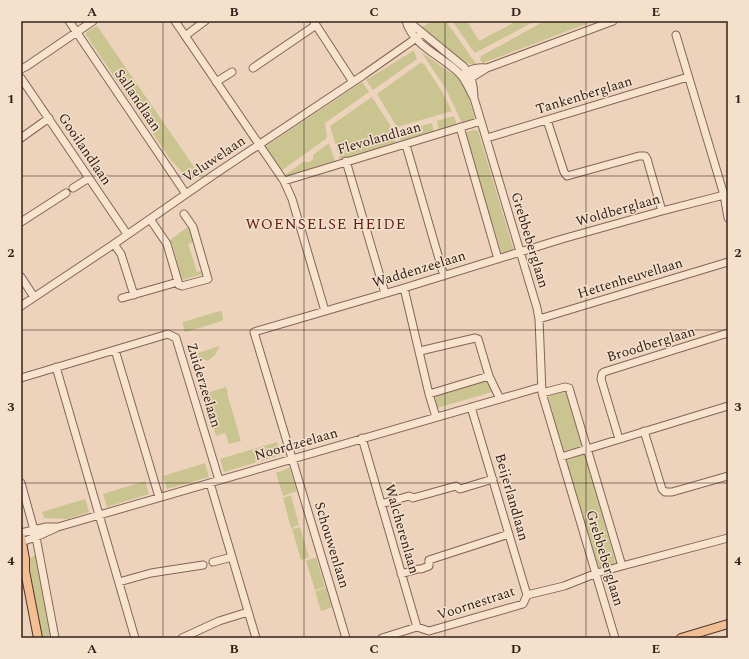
<svg xmlns="http://www.w3.org/2000/svg" width="749" height="659" font-family="Spectral,serif">
<rect width="100%" height="100%" fill="#edd3bc"/>
<!-- green -->
<path fill="#cac491" d="M434,21H446L476,64C461,67 431,38 421,27Z
M452,21H467L479,41L517,21H535L475,53Z
M545,21H594L483,63L480,60L481,56Z
M97,26L197,171V175L189,180L170,159L86,35V32Z
M413,51H414L417,59L373,90L366,80Z
M421,52L458,78C468,89 471,105 475,120L462,123L446,89Z
M420,63L424,64L441,90L452,111L397,127L377,94Z
M362,82L369,92L325,123L327,138L281,171L265,147Z
M372,97L392,128L396,143L340,160L330,126Z
M454,116L457,125L439,130L437,121Z
M432,123L434,132L401,141L398,132Z
M475,130L478,131L514,251L502,255L492,222H489L472,162L474,161L466,132Z
M329,143L335,161L288,176L285,175L303,162H310L313,159V155Z
M189,226L194,242L188,244L197,272L202,271L203,274L182,280L173,246L170,240Z
M220,311L222,312L223,319L222,321L186,332L184,331L183,322Z
M220,346L215,355L208,361L191,355Z
M488,378L492,392L437,408L435,396Z
M226,387L228,392L227,393L241,441L229,444L225,433L216,436L205,399H202L200,395Z
M565,389L582,446L563,451L548,395L550,394Z
M277,442L281,455L224,472L220,459Z
M585,454L616,564L599,569L566,461Z
M205,463L209,477L167,489L163,476Z
M289,468L290,469L297,491L283,496L276,473Z
M145,481L149,494L107,507L103,494Z
M291,495L299,525L291,528L283,498Z
M85,499L89,512L67,519L44,518L42,512Z
M300,527L309,557L301,560L292,529Z
M36,555L52,638H42L28,559Z
M316,557L325,587L315,590L306,561Z
M326,588L332,607L321,611L315,591Z"/>
<g fill="none" stroke-linecap="round" stroke-linejoin="round">
<!-- minor casing -->
<g stroke="#846456" stroke-width="9">
<path id="minor" d="M69,21L186,194
M175,21L284,181L292,199L325,311
M406,21C413,46 442,56 459,73C466,79 469,90 474,98L537,308L539,319L542,393L615,638
M408,21L464,67L471,78L473,86L474,96
M314,22L353,82
M676,35L724,195L728,218
M185,36L205,21
M253,68L316,25
M21,69L27,66L93,21
M465,74C470,68 480,67 487,68
M463,77L471,78L487,68L613,21
M21,78L127,234
M216,82L232,72
M547,120L564,172L567,176L639,156H645L647,159L662,211
M460,127L498,259
M21,138L49,118
M487,138L688,77
M406,145L444,276
M346,161L385,293
M284,181L481,121
M73,188L89,178
M150,219L167,244L179,285L182,286L208,279L193,227L184,214
M21,222L66,193
M114,244L121,254L134,295
M21,277L34,297
M404,288L429,394L436,417
M122,298L178,282
M21,306L114,244L212,176L362,76L422,34
M539,319L728,262
M115,350L159,497
M420,351L475,338L478,339L489,376L500,399
M56,367L135,638
M21,378L168,334L176,338L219,480
M542,393L565,387L569,388L622,566
M429,394L489,376
M471,407L527,595
M644,431L662,489L665,492H672L728,476
M362,438L417,627
M619,439L601,379L602,374L604,372L728,333
M561,457L728,406
M21,483L36,537L55,638
M210,483L256,638
M470,486L493,479
M381,504L409,496L413,498L456,486L460,489L467,487
M21,533L46,527H58L541,387
M21,542L36,537L56,528
M213,562L232,557
M421,569L429,566V560L509,534
M401,574L418,569
M119,582L151,573L203,565
M182,638L219,621L248,612
M346,638L254,332L404,288L562,239L662,211L724,195
M382,638L417,627L429,631L523,604L527,595L564,586L597,573L622,566L728,538"/>
</g>
<!-- major casing -->
<g stroke="#51342b" stroke-width="10">
<path id="major" d="M21,537L25,559V570
M21,562L25,571L38,638
M681,638L728,624"/>
</g>
<!-- minor -->
<use href="#minor" stroke="#f8e3cf" stroke-width="7"/>
<!-- major -->
<use href="#major" stroke="#f1bf93" stroke-width="8"/>
</g>
<!-- grid -->
<path fill="none" stroke="#33211b" stroke-width="1" stroke-opacity="0.55" d="M163,21V638M304,21V638M445,21V638M586,21V638M21,176H728M21,330H728M21,483H728"/>
<g text-anchor="middle" dominant-baseline="central" stroke-width="3" stroke-linejoin="round" paint-order="stroke">
<!-- street labels -->
<g font-size="14" fill="#33211b" stroke="#f4e0cb">
<text transform="translate(584 95) rotate(-17)">Tankenberglaan</text>
<text transform="translate(138 100) rotate(56)">Sallandlaan</text>
<text transform="translate(379 138) rotate(-16)">Flevolandlaan</text>
<text transform="translate(85 149) rotate(56)">Gooilandlaan</text>
<text transform="translate(214 159) rotate(-34)">Veluwelaan</text>
<text transform="translate(618 210) rotate(-16)">Woldberglaan</text>
<text transform="translate(530 240) rotate(73)">Grebbeberglaan</text>
<text transform="translate(419 269) rotate(-17)">Waddenzeelaan</text>
<text transform="translate(630 278) rotate(-17)">Hettenheuvellaan</text>
<text transform="translate(651 344) rotate(-17)">Broodberglaan</text>
<text transform="translate(204 385) rotate(73)">Zuiderzeelaan</text>
<text transform="translate(296 444) rotate(-16)">Noordzeelaan</text>
<text transform="translate(512 497) rotate(74)">Beijerlandlaan</text>
<text transform="translate(402 529) rotate(74)">Walcherenlaan</text>
<text transform="translate(332 545) rotate(73)">Schouwenlaan</text>
<text transform="translate(605 558) rotate(73)">Grebbeberglaan</text>
<text transform="translate(476 603) rotate(-18)">Voornestraat</text>
</g>
<!-- neighbourhood labels -->
<g font-size="15" letter-spacing="1" fill="#5f1b1c" stroke="#f4e0cb">
<text x="326" y="224">WOENSELSE HEIDE</text>
</g>
</g>
<!-- border -->
<rect width="749" height="659" fill="none" stroke="#f4e0cb" stroke-width="44"/>
<rect x="22" y="22" width="705" height="615" fill="none" stroke="#33211b" stroke-width="1.5"/>
<g font-size="13" text-anchor="middle" font-weight="bold" fill="#33211b">
<text x="92" y="16">A</text>
<text x="234" y="16">B</text>
<text x="374" y="16">C</text>
<text x="516" y="16">D</text>
<text x="656" y="16">E</text>
<text x="11" y="103">1</text>
<text x="738" y="103">1</text>
<text x="11" y="257">2</text>
<text x="738" y="257">2</text>
<text x="11" y="411">3</text>
<text x="738" y="411">3</text>
<text x="11" y="565">4</text>
<text x="738" y="565">4</text>
<text x="92" y="653">A</text>
<text x="234" y="653">B</text>
<text x="374" y="653">C</text>
<text x="516" y="653">D</text>
<text x="656" y="653">E</text>
</g>
</svg>
